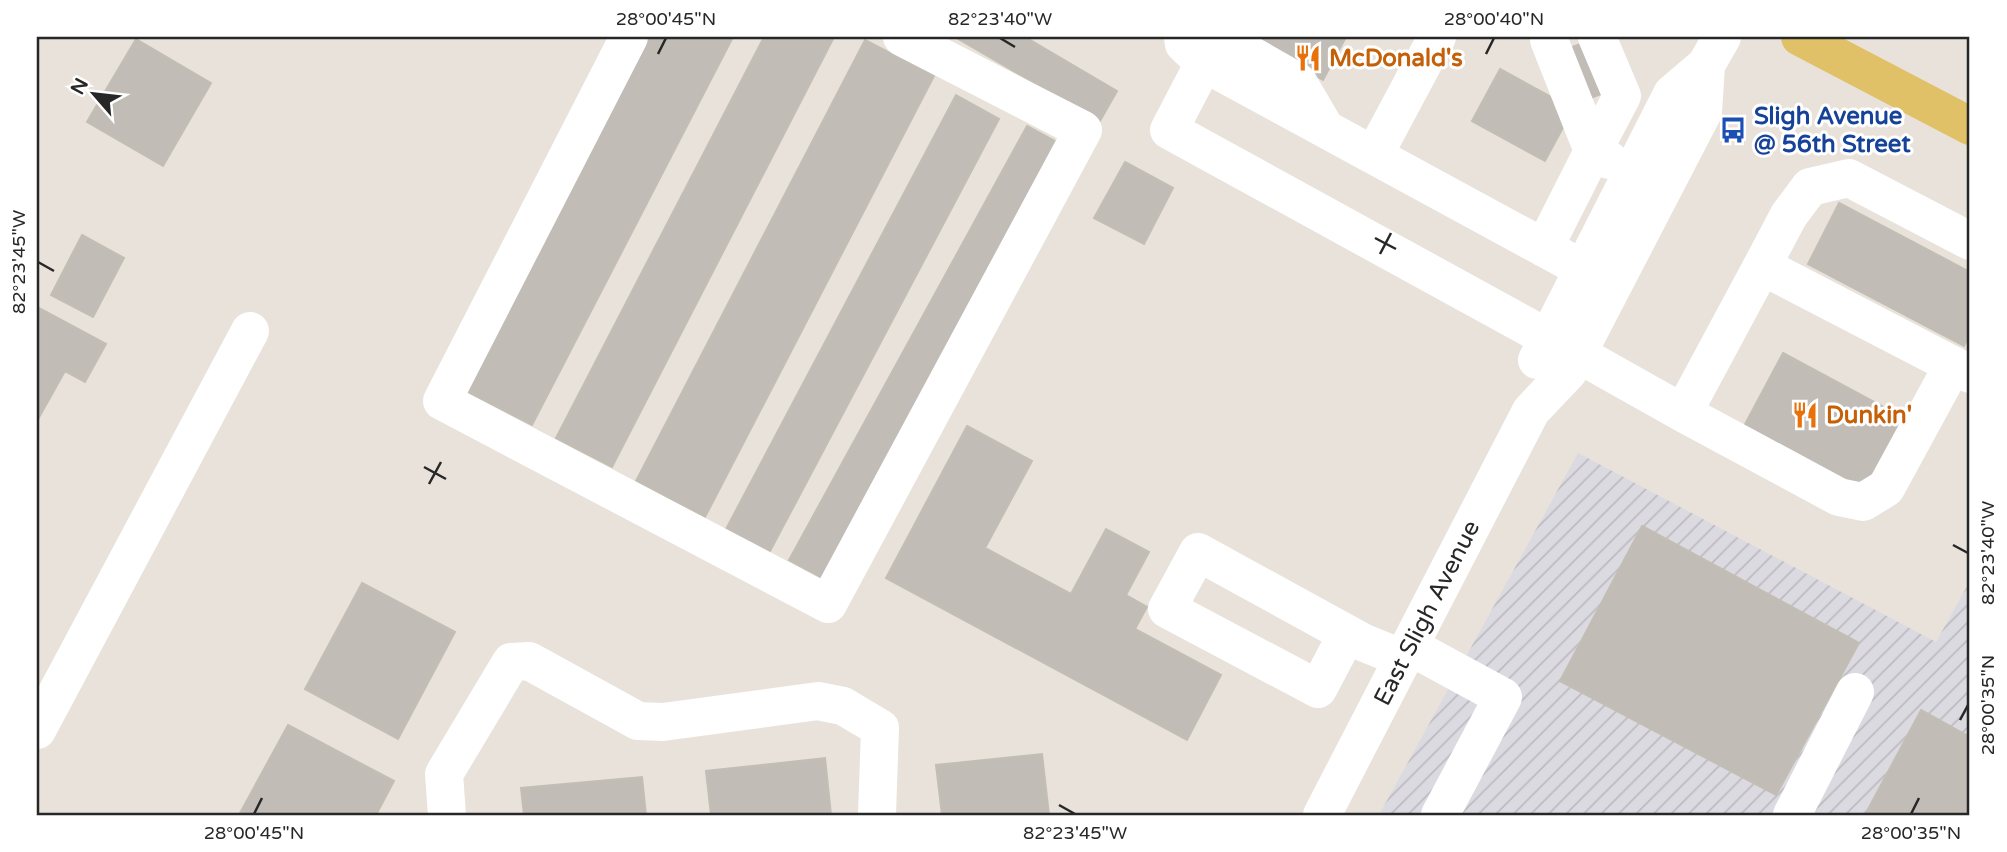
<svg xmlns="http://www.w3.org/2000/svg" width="2007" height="852" font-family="'Varela Round',sans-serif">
<defs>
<pattern id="industrial-furrows" width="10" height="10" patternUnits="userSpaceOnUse" patternTransform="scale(1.75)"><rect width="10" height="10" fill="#dcdae1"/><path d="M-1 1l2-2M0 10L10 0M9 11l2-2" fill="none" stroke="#bdbbc1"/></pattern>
</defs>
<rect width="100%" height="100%" fill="#e8e2da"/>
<!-- industrial -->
<path fill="url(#industrial-furrows)" d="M1578,453L1936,642L1970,581V815H1379Z"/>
<!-- building -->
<path fill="#c1bcb6" stroke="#c3beb4" stroke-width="2" d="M647,37H733L532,425L464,390Z
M764,37H834L612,467L556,438Z
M955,37H1025L1117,91L1100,121Z
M1243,37H1346L1323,80Z
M136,39L211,83L163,166L87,122Z
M1594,39L1612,90L1580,102L1561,51Z
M865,40L934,76L705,517L636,481Z
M1500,69L1573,109L1545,161L1472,121Z
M956,95L999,119L768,555L725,531Z
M1027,126L1062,145L824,579L789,560Z
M1125,162L1173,188L1144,244L1094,218Z
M1839,203L1970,272V334L1964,346L1808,264Z
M82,235L124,258L93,317L51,295Z
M37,307L106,344L85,382L65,371L37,421Z
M1783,353L1902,417L1863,492L1743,428Z
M967,426L1032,461L985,548L1071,594L1106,529L1149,552L1126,595L1147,607L1135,629L1221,675L1187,740L886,578Z
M1642,526L1859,643L1776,795L1560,681Z
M362,583L455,632L398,739L305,689Z
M1921,710L1970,737V815H1865Z
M288,725L394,781L376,815H239Z
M1042,754L1049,815H942L936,765Z
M825,758L831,815H711L706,771Z
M642,777L646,815H524L521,788Z"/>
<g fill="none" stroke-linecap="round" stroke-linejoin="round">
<!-- minor-tunnel -->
<path stroke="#c1bdb6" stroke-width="38" stroke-dasharray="38 19" stroke-linecap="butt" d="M1845,284L1877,224
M1885,304L1917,244
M1923,325L1955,265"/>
<!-- minor -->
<path stroke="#fff" stroke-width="38" d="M629,37L442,401L828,604L1083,130L902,37
M1183,37L1184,44L1204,63L1583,269
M1219,37L1298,82L1325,128
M1597,37L1622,96L1593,151L1609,160
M1204,63L1169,130L1548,338
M1374,155L1437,37
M1970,241L1849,178L1810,187L1789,215L1762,266L1970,374
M1544,248L1593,151L1549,40L1550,37
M1578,354L1683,413L1762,266
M1537,360L1672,94L1706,65L1722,37
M1683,413L1839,497L1863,502L1886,488L1953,365
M1347,634L1318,689L1167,609L1198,552L1362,642L1404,659
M1411,647L1503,697L1440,815
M37,730L250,331
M447,815L444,774L511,662L529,661L638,721L663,722L818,701L843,706L880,728L877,815
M1322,815L1531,411L1568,372L1703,112L1706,65
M1792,815L1855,692"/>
<!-- major -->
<path stroke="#e1c167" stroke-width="38" d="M1800,37L1970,126"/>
</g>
<!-- ticks -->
<path fill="none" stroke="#272727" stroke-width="2.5" d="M1000,38L1015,47M658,54L666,38M1486,54L1494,38M1375,238L1396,249M1380,254L1391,233M38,262L54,271M424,467L446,479M429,484L441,462M1953,545L1968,553M1960,720L1968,705M1059,805L1075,814M254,814L262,798M1911,814L1919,798"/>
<!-- icons -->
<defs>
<g id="restaurant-bare" transform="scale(2.1)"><path d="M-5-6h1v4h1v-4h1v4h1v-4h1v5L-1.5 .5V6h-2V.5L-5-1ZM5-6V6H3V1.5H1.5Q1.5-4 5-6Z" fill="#e8710a" stroke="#fff" stroke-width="2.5" paint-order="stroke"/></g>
<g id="bus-bare" transform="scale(2.1)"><path d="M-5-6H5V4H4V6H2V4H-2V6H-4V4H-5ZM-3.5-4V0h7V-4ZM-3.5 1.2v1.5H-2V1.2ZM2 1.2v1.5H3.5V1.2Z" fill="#1a4fb4" stroke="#fff" stroke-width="2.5" paint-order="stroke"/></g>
</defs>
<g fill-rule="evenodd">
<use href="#restaurant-bare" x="1308" y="58"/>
<use href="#bus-bare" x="1733" y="130"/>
<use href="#restaurant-bare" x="1805" y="415"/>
</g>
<g text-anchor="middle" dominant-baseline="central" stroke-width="6" stroke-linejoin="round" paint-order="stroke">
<!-- food labels -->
<g font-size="24" font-weight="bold" fill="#c56008" stroke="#fff" text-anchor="start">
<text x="1329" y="58">McDonald's</text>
<text x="1826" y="415">Dunkin'</text>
</g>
<!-- transit labels -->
<g font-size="24" font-weight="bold" fill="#164399" stroke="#fff" text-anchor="start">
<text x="1754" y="116">Sligh Avenue<tspan x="1754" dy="28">@ 56th Street</tspan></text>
</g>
<!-- street labels -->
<g font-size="24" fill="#272727" stroke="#fff">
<text transform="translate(1427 613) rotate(-63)">East Sligh Avenue</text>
</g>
</g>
<!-- border -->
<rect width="2007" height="852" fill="none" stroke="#ffffff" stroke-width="77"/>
<!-- north arrow -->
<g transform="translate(94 94) rotate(298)" stroke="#ffffff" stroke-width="5" paint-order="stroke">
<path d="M0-5L12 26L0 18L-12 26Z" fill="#272727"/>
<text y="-10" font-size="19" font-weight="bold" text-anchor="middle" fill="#272727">N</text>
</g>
<rect x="38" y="38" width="1930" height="776" fill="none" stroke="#272727" stroke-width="2.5"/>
<g font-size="18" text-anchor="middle" fill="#272727">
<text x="666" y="25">28°00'45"N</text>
<text x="1000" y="25">82°23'40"W</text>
<text x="1494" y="25">28°00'40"N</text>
<text transform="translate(19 262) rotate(-90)" y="6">82°23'45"W</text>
<text transform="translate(1988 553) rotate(-90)" y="6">82°23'40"W</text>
<text transform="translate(1988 705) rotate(-90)" y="6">28°00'35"N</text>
<text x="254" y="839">28°00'45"N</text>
<text x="1075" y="839">82°23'45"W</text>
<text x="1911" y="839">28°00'35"N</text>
</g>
</svg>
